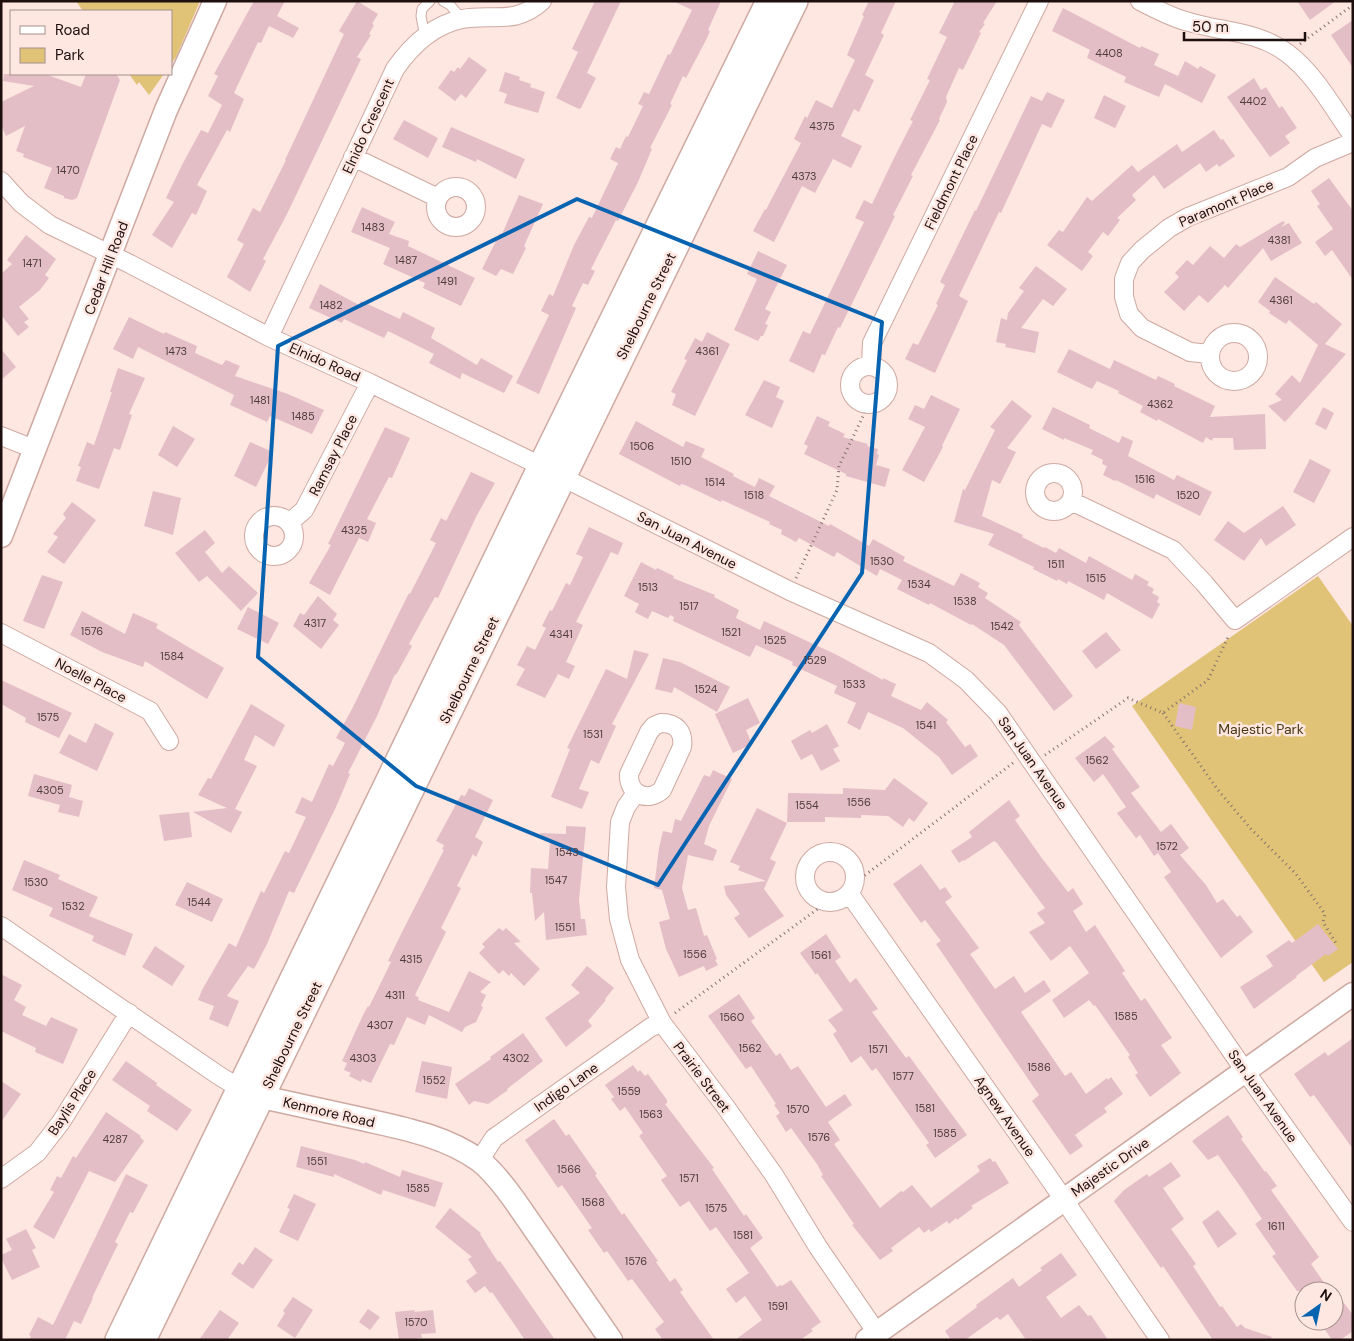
<svg xmlns="http://www.w3.org/2000/svg" width="1354" height="1341" font-family="'DM Sans',sans-serif">
<rect width="100%" height="100%" fill="#fee6e1"/>
<!-- green -->
<path fill="#e1c377" d="M76,1H200L176,57L171,64V11H83Z
M129,74H164L149,95L139,82L137,85Z
M1318,576L1353,626V962L1324,982L1132,706Z"/>
<!-- building -->
<path fill="#e4bec6" d="M254,1H285L277,16L299,28L293,38L269,26L261,43L258,42L234,93L244,99L230,132L227,130L197,185L207,191L196,215L192,213L172,248L152,235L174,202L166,198L183,163L201,130L208,133L222,105L208,96L218,76L214,74Z
M357,1L378,14L372,24L374,25L369,34L371,35L357,57L361,59L287,214L263,259L266,261L250,292L227,277L244,244L237,240L253,208L260,212L286,160H285L344,34L339,31Z
M595,1H621L587,73L596,78L581,108L579,109L556,98L578,52L572,49Z
M673,1H721L708,30L710,31L706,40L686,78L683,76L670,104L672,105L650,148L652,149L638,182L618,221L616,220L591,269L595,271L588,285L583,283L572,306L576,308L539,394L516,383L549,315L541,311L549,294L553,296L574,245L589,217L592,218L618,163L610,159L616,147L620,149L626,136L628,137L643,106L638,104L644,92L649,94L668,54L670,55L692,10Z
M869,1H896L881,33L884,35L865,75L874,80L859,112L854,109L841,136L862,146L851,168L833,159L815,193L802,186L774,242L753,231L765,209L766,210L770,202L801,143L794,139L805,116L807,118L816,100L832,108L855,60L847,55L864,16L862,15Z
M955,1H997L983,23L985,24L979,32L981,33L963,70L959,68L946,97L947,102L939,119L940,120L911,175L913,176L893,215L895,216L840,328L838,327L825,355L822,354L814,373L789,361L803,331L810,334L864,222L855,218L864,200L872,204L895,156L913,121L910,120L930,80L927,79L947,37L939,33Z
M1297,1H1336L1310,20Z
M1063,8L1140,48L1141,46L1159,54L1154,65L1178,76L1185,61L1198,69L1200,66L1216,75L1202,103L1165,84L1159,97L1124,82L1126,77L1087,58L1090,50L1052,31Z
M1353,20V68L1331,35Z
M469,57L487,70L466,98L461,94L455,101L438,88L451,70L454,72L458,67L460,69Z
M505,72L520,77L519,80L531,84L530,87L545,92L538,113L504,103L507,94L499,91Z
M4,74H45L81,87L86,74H116L120,80L77,198L72,200L64,198V196L44,188L52,168L23,157L24,154L16,151L25,126L6,136L1,125V102L34,86L3,81Z
M1254,78L1261,90L1266,87L1279,108L1282,106L1297,128L1285,136L1290,143L1270,157L1227,97Z
M1047,92L1065,100L1051,128L1042,124L1001,213L999,212L959,296L968,301L935,373L905,359L913,343L918,345L938,305L936,304L945,285L940,282L975,210L976,211L1031,96L1042,101Z
M1104,95L1126,106L1115,128L1094,118Z
M404,120L438,138L428,158L393,139Z
M451,127L525,159L516,179L477,159L476,162L442,147Z
M1214,130L1221,140L1223,139L1235,156L1219,167L1217,164L1206,172L1200,163L1164,189L1154,175L1132,195L1136,200L1117,218L1120,220L1108,236L1103,232L1088,252L1093,256L1082,271L1047,245L1059,230L1063,232L1087,197L1092,201L1132,165L1138,172L1177,144L1182,152Z
M1329,178L1353,211V280L1332,250L1325,256L1315,242L1333,229L1317,206L1320,204L1311,191Z
M519,195L543,204L524,246L526,248L513,274L501,269L496,276L482,269L500,233L502,234Z
M362,207L395,222L389,234L409,241L408,246L475,278L461,306L423,288L425,283L383,264L390,248L351,232Z
M1283,221L1285,223L1281,227L1289,223L1302,243L1271,261L1263,248L1228,288L1225,285L1208,303L1199,295L1184,311L1164,292L1179,277L1175,273L1187,260L1193,265L1210,246L1224,258L1236,244L1240,247Z
M26,235L56,259L45,275L49,278L40,290L19,307L29,319L24,322L29,327L18,336L1,315V274L12,264L7,260Z
M758,251L787,265L765,309L771,312L765,324L768,325L763,336H761L758,341L734,330L757,279L747,274Z
M1036,266L1067,289L1053,306L1043,299L1021,328L1039,332L1035,353L1005,347L1006,344L996,342L1001,318L1007,320L1008,313L1024,291L1019,288Z
M1275,277L1314,304L1316,302L1342,324L1325,344L1346,354L1285,422L1268,406L1282,400L1275,394L1292,375L1300,383L1318,345L1289,320L1286,324L1269,313L1270,311L1258,302Z
M320,284L359,305L361,301L400,319L403,312L435,328L431,338L477,365L481,358L513,376L504,393L462,373L460,379L429,363L434,354L388,331L384,338L344,319L342,323L309,308Z
M129,317L164,334L165,332L197,346L195,353L222,365L226,360L240,366L235,376L288,394L324,410L312,434L270,416L267,422L239,409L230,405L234,395L138,347L133,359L113,349Z
M707,332L730,344L695,416L672,405L676,394L671,392L687,360L684,359L695,338L702,342Z
M1,349L16,367L1,380Z
M1069,349L1110,369L1114,360L1156,380L1158,376L1175,384L1174,386L1215,406L1210,417L1265,414L1266,449L1234,450L1233,438H1213L1212,441L1206,437L1203,443L1158,419L1157,421L1140,412L1143,406L1118,393L1119,391L1097,381L1092,389L1057,372Z
M118,368L145,378L129,414L132,415L120,450L114,448L99,489L76,481L81,467L78,466L87,442L94,445L112,392H110Z
M764,380L780,387L776,397L784,401L772,428L745,415Z
M931,395L960,409L942,446L943,447L924,482L902,470L925,427L908,419L915,405L924,409Z
M1012,400L1032,416L1007,448L1016,452L1000,484L992,480L982,516L1023,535L1022,537L1044,548L1045,547L1056,553L1059,548L1086,563L1089,556L1132,580L1135,574L1149,582L1147,585L1154,589L1152,593L1159,597L1157,602L1160,604L1152,619L1107,593L1104,600L1068,581L1067,584L1058,579L1057,581L1033,569L1034,567L988,545L994,534L954,522L963,489L965,490L995,430L990,427Z
M1053,407L1090,425L1089,428L1119,443L1122,436L1133,441L1128,456L1174,480L1177,475L1212,492L1200,516L1156,494L1154,499L1116,480L1115,481L1103,475L1107,466L1102,464L1103,460L1091,454L1093,450L1064,438V440L1042,429Z
M1323,407L1334,413L1326,430L1315,424Z
M817,416L830,422L828,426L845,434L843,437L868,444L867,446L878,449L877,454L879,455L876,465L890,469L885,487L846,476V474L804,454L808,446L804,444Z
M636,421L683,447L686,441L705,449L701,457L734,474L733,476L755,487L759,478L775,486L769,496L829,526L830,524L869,546L873,539L905,557L903,561L954,586L961,573L980,583L978,587L988,593L985,598L1021,622L1019,625L1073,696L1054,711L1004,645L972,624L971,625L930,603L929,605L897,589L902,580L880,569L877,576L837,552L834,557L799,538L796,542L781,534L782,530L769,524L770,522L722,500L721,502L685,485L681,484L680,486L619,454Z
M173,426L195,439L177,467L158,455Z
M385,427L410,438L392,478L389,477L367,519L376,523L368,542L359,538L330,595L309,583L331,545L328,544Z
M250,442L273,452L256,487L234,476Z
M1310,459L1331,470L1314,503L1293,492Z
M471,472L495,483L476,517L438,598L435,597L409,644L412,646L396,675L395,674L377,716L348,773L350,774L336,807L294,893L289,891L267,944L254,969L248,966L227,996L239,1001L228,1027L209,1019L214,1006L198,1000L202,990L229,943L236,947L261,891L264,893L285,851L289,853L306,817L295,813L302,797L312,802L329,764L333,766L345,743L336,738L352,709L395,621L409,593L410,594L436,543L430,540L441,518L446,521Z
M153,491L181,498L173,535L144,526Z
M72,502L96,520L64,564L47,552L58,537L53,534L66,518L63,514Z
M1283,506L1296,525L1266,546L1261,538L1244,561L1214,540L1228,521L1244,533Z
M589,527L623,543L618,555L611,552L576,622L583,625L566,662L575,666L569,679L558,674L545,698L516,685L525,669L517,665L527,646L535,650L546,628L542,626L550,610L552,611L566,583L570,585L583,557L576,554Z
M205,530L215,543L205,552L222,573L229,566L258,593L241,611L207,576L199,582L175,553Z
M641,562L656,570L657,568L674,576L673,578L715,595L714,597L739,610L736,618L760,630L764,621L837,655L883,680V678L896,684L891,696L921,710L927,702L948,720L946,722L965,747L970,744L978,756L952,775L939,757L903,728L868,712L860,730L847,723L856,703L834,693L837,686L792,665L793,662L756,645L750,657L673,621L674,617L670,615L668,618L652,611L648,619L636,613L635,612L639,604L624,596Z
M42,575L63,582L44,629L23,621Z
M318,596L337,614L333,620L339,625L321,649L293,626L300,613L304,615Z
M248,607L279,623L268,644L237,629Z
M82,611L125,634L133,613L158,624L156,628L224,668L207,699L145,661L143,667L102,652L70,635Z
M1106,632L1121,650L1096,669L1082,651Z
M634,650L649,654L612,724L616,726L599,764L591,760L579,789L589,792L582,809L551,797L570,749L567,748L606,669L627,679Z
M663,658L680,662L730,687L717,712L674,687L672,693L655,689Z
M1,680L72,713L59,738L25,722L26,718L1,704Z
M748,698L760,723L746,730L752,744L733,753L715,714Z
M1179,703L1196,707L1192,730L1175,726Z
M251,704L285,725L274,747L255,735L244,760L257,766L235,809L242,812L231,833L193,812L227,808L198,795L208,778L211,779Z
M95,723L114,733L97,771L59,753L69,734L86,743Z
M827,724L839,746L833,749L840,761L821,771L812,754L801,760L791,741L810,730L812,733Z
M1105,736L1115,747L1112,749L1140,787L1131,793L1161,832L1171,824L1189,848L1180,855L1206,885L1217,903L1223,899L1237,917L1240,915L1253,932L1221,958L1164,877L1171,872L1158,853L1154,856L1140,835L1136,838L1117,813L1126,807L1103,774L1094,782L1075,758Z
M713,770L732,779L709,826L704,844L717,850L713,861L688,855L682,888L688,910L696,908L704,936L707,935L717,959L715,960L718,965L706,971L704,966L679,977L666,949L659,922L670,919L662,890L654,888L659,848L663,831L672,833L675,819L681,821L704,775L710,777Z
M34,774L72,785L69,797L83,801L79,817L58,812L60,805L28,796Z
M894,778L928,803L914,822L909,818L903,827L888,816L861,815V818L825,817V822H787L788,793L843,794V788L885,790Z
M469,788L493,800L475,837L483,842L476,857L473,854L457,886L461,888L441,928L446,932L415,995L419,998L418,1000L449,1012L469,971L491,982L480,992L486,995L481,1006L483,1007L476,1022L465,1027L462,1032L429,1015L425,1025L407,1017L394,1045L390,1044L371,1083L362,1079L361,1082L349,1076L351,1073L344,1070L347,1063L342,1061L363,1015L368,1006L369,1007L391,962L388,961L401,934L444,850L442,849L444,845L436,841L461,795L465,796Z
M1009,800L1020,816L1015,820L1041,857L1068,892L1073,888L1083,904L1073,911L1086,932L1095,925L1125,971L1122,973L1141,1001L1145,998L1172,1038L1161,1045L1181,1073L1150,1097L1135,1075L1138,1073L1128,1057L1130,1055L1095,1005L1094,1006L1089,1000L1064,1018L1052,1000L1089,973L1070,946L1051,961L1029,932L1045,923L1037,913L1045,908L997,843L994,841L964,861L963,860L959,863L951,851L972,837L969,832Z
M757,808L787,823L770,859L776,862L764,889L784,916L749,938L734,918L740,914L726,895L724,886L766,881L738,870L740,866L730,862Z
M189,812L192,837L164,841L159,815Z
M566,826L586,827L579,900L581,919H585L587,935L546,940L544,912L535,921L532,893H530L531,868L548,869L550,842L539,833L566,834Z
M24,860L60,875L58,879L98,897L89,916L133,934L125,956L92,941L94,936L49,916L53,908L12,890Z
M921,864L940,890L945,887L952,897L945,902L979,948L970,954L995,989L1014,976L1025,993L1044,980L1051,991L1021,1012L1065,1076L1071,1072L1086,1094L1107,1078L1108,1080L1111,1077L1123,1094L1104,1108L1107,1112L1075,1135L1083,1146L1070,1155L1032,1101L1039,1095L936,944L941,941L925,920L921,923L893,884Z
M187,882L223,899L212,922L175,905Z
M1318,924L1338,949L1328,956L1326,954L1296,976L1297,977L1254,1009L1240,987L1273,966L1266,956L1289,940L1292,943Z
M499,928L503,931L506,928L521,942L514,943L540,969L524,986L511,973L509,976L503,970L499,974L479,953L485,947L482,944Z
M826,934L841,957L835,961L850,983L856,978L878,1009L872,1012L906,1058L909,1056L967,1135L935,1158L926,1145L929,1143L876,1068L872,1071L861,1056L851,1063L833,1034L837,1031L828,1020L843,1010L817,973L816,975L800,953Z
M155,946L185,966L172,986L142,967Z
M587,966L614,988L605,999L606,1000L588,1021L592,1026L566,1047L545,1018L580,993L571,985Z
M1,974L22,985L14,1000L26,1007L22,1015L46,1026L51,1017L78,1029L63,1064L35,1052L36,1048L1,1031Z
M739,994L755,1018L751,1021L776,1056L780,1053L791,1070L798,1066L826,1107L845,1094L852,1105L828,1122L840,1140L834,1144L880,1208L901,1191L903,1192L912,1185L931,1208L980,1171L977,1166L990,1158L993,1162L995,1161L1009,1183L971,1206L973,1208L957,1220L956,1218L949,1224L947,1221L931,1232L929,1229L924,1233L919,1227L891,1248L893,1251L880,1260L852,1225L854,1224L821,1176L823,1175L817,1164L791,1128L786,1132L776,1116L780,1113L774,1105L776,1104L751,1066L746,1069L708,1016Z
M523,1033L543,1061L507,1089L508,1090L488,1104L474,1101L469,1105L455,1084L491,1059L490,1057Z
M1353,1038V1149L1314,1095L1310,1097L1294,1074L1325,1052L1328,1056Z
M126,1061L157,1083L156,1085L192,1110L177,1131L147,1111L150,1106L112,1080Z
M422,1061L452,1067L447,1099L415,1092Z
M633,1065L638,1072L640,1070L645,1076L648,1074L667,1100V1103L665,1104L714,1168L712,1169L744,1216L746,1214L763,1238L750,1248L777,1287L780,1285L782,1286L791,1280L821,1322L811,1329L813,1331L800,1340H735L762,1320L745,1296L736,1303L726,1289L749,1273L716,1227L710,1231L689,1201L680,1207L661,1180L667,1176L639,1136L643,1133L625,1107L620,1111L611,1099L614,1097L605,1085Z
M1,1081L21,1094L1,1122Z
M106,1112L141,1136L140,1137L144,1141L115,1182L89,1171L54,1239L33,1227L54,1192L50,1190L57,1176L61,1178L73,1156L76,1158Z
M1228,1115L1243,1137L1241,1139L1265,1172L1266,1171L1277,1186L1271,1190L1319,1257L1311,1264L1330,1291H1297L1272,1256L1276,1254L1255,1224L1262,1219L1242,1189L1218,1155L1208,1160L1192,1141Z
M554,1119L566,1136L569,1134L597,1174L595,1175L622,1215L624,1213L658,1261L656,1262L670,1282L675,1278L683,1290L680,1292L714,1340H663L655,1329L664,1322L632,1279L628,1281L607,1251L604,1253L588,1230L592,1228L562,1185L558,1188L525,1140Z
M301,1146L355,1160L364,1164L365,1162L400,1177L402,1170L443,1183L435,1207L383,1190L381,1195L334,1174V1177L296,1167Z
M1171,1162L1181,1176L1163,1188L1184,1219L1171,1229L1196,1264L1193,1266L1220,1307L1222,1306L1237,1327L1241,1324L1245,1328L1272,1337L1271,1340H1213L1163,1266L1161,1268L1114,1201L1124,1190L1147,1174L1149,1177Z
M126,1174L148,1185L133,1213L130,1212L115,1242L118,1244L92,1298H93L81,1324L74,1321L65,1340H29L31,1336L29,1335L38,1317L53,1325Z
M294,1194L316,1204L298,1241L279,1232L290,1209L287,1208Z
M450,1208L481,1233L480,1234L498,1262L500,1261L555,1340H525L492,1292L490,1293L485,1286L475,1293L466,1281L477,1273L468,1259L472,1257L435,1227Z
M1218,1210L1237,1234L1218,1248L1202,1222Z
M26,1229L36,1248L32,1250L40,1267L12,1280L1,1258V1255L12,1250L6,1239Z
M255,1247L273,1260L253,1289L231,1274L239,1262L243,1265Z
M1061,1253L1077,1275L1046,1297L1061,1318L1079,1305L1088,1316L1091,1315L1108,1340H1026L1008,1314L1000,1320L997,1317L965,1340H951L945,1331L977,1307L976,1305L1013,1278L1019,1287L1042,1270L1040,1268Z
M1334,1290L1353,1315V1331L1340,1340H1332L1319,1321H1334Z
M293,1297L313,1310L295,1338L277,1326L285,1313L283,1311Z
M368,1309L380,1317L370,1330L359,1322Z
M220,1310L239,1323L227,1340H199Z
M415,1310L414,1312L433,1310L436,1333L421,1334L422,1338H417V1340H399L395,1312Z"/>
<g fill="none" stroke-linecap="round" stroke-linejoin="round">
<!-- service casing -->
<g stroke="#cea9a1" stroke-width="11">
<path id="service" d="M443,1L450,5L462,19
M425,37L421,16L422,9L430,1"/>
</g>
<!-- minor casing -->
<g stroke="#cea9a1" stroke-width="20">
<path id="minor" d="M1140,1C1156,9 1172,18 1189,22C1222,32 1258,31 1287,53C1315,74 1333,108 1353,136
M353,157L438,198
M1,181L21,203L50,225L130,264L269,337L370,383L541,466
M436 207a20 20 0 1 1 40 0a20 20 0 1 1-40 0Z
M1210 357a24 24 0 1 1 48 0a24 24 0 1 1-48 0Z
M269,337L395,69C411,46 433,25 462,19C492,13 515,26 542,1
M1210,354L1190,352L1142,328L1129,314L1124,297V279L1130,263L1142,250L1169,228L1188,217L1288,177L1315,158L1353,142
M871,366L872,343L1039,1
M850 385a19 19 0 1 1 38 0a19 19 0 1 1-38 0Z
M1,436L34,449
M1035 492a19 19 0 1 1 38 0a19 19 0 1 1-38 0Z
M562,477L790,591L929,653L966,680L998,713L1245,1071L1353,1222
M1071,501L1173,550L1204,583L1235,620L1353,537
M254 536a20 20 0 1 1 40 0a20 20 0 1 1-40 0Z
M289,523L304,510L370,383
M1,633L150,711L169,741
M661,723C677,723 684,732 682,747L662,790C647,803 628,794 629,774L649,732L654,726Z
M636,793L626,807L620,822L616,887L619,919L630,960L662,1023L725,1106L774,1175L818,1247L877,1333
M805 877a25 25 0 1 1 50 0a25 25 0 1 1-50 0Z
M849,893L1049,1178L1160,1340
M1,926L218,1075L239,1088
M479,1161L494,1138L651,1027L662,1023
M1,1179L37,1153L61,1122L129,1013"/>
</g>
<!-- tertiary casing -->
<g stroke="#cea9a1" stroke-width="25">
<path id="tertiary" d="M1,536L166,110L215,1
M245,1090L262,1097C295,1104 329,1112 362,1119C402,1128 446,1136 480,1161C494,1172 505,1187 515,1201L611,1340
M867,1340L1353,994"/>
</g>
<!-- secondary casing -->
<g stroke="#cea9a1" stroke-width="28">
<path id="secondary" d="M118,1340L541,466L769,1
M143,1340L795,1"/>
</g>
<!-- path -->
<path stroke="#867471" stroke-width="3" stroke-dasharray="1 4" stroke-linecap="butt" d="M1300,44L1353,5
M796,578L837,490L839,466L864,414L866,404
M1163,713L1218,790L1251,829L1296,874L1325,914L1323,922L1336,943
M1045,755L1128,698L1163,713L1208,680L1229,635
M855,875L864,876L1013,763
M675,1013L819,908L822,900"/>
<!-- service -->
<use href="#service" stroke="#fff" stroke-width="9"/>
<!-- minor -->
<use href="#minor" stroke="#fff" stroke-width="18"/>
<!-- tertiary -->
<use href="#tertiary" stroke="#fff" stroke-width="22"/>
<!-- secondary -->
<use href="#secondary" stroke="#fff" stroke-width="25"/>
</g>
<!-- marked area -->
<path fill="none" stroke="#0864b1" stroke-width="4" stroke-linejoin="round" d="M577,199L882,322L862,573L658,885L416,786L258,657L278,346Z"/>
<g text-anchor="middle" dominant-baseline="central" stroke-width="5" stroke-linejoin="round" paint-order="stroke">
<!-- number labels -->
<g font-size="11" fill="#4e3b3b">
<text x="1109" y="53">4408</text>
<text x="1253" y="101">4402</text>
<text x="822" y="126">4375</text>
<text x="68" y="170">1470</text>
<text x="804" y="176">4373</text>
<text x="373" y="227">1483</text>
<text x="1279" y="240">4381</text>
<text x="406" y="260">1487</text>
<text x="32" y="263">1471</text>
<text x="447" y="281">1491</text>
<text x="1281" y="300">4361</text>
<text x="331" y="305">1482</text>
<text x="176" y="351">1473</text>
<text x="707" y="351">4361</text>
<text x="260" y="400">1481</text>
<text x="1160" y="404">4362</text>
<text x="303" y="416">1485</text>
<text x="642" y="446">1506</text>
<text x="681" y="461">1510</text>
<text x="1145" y="479">1516</text>
<text x="715" y="482">1514</text>
<text x="754" y="495">1518</text>
<text x="1188" y="495">1520</text>
<text x="354" y="530">4325</text>
<text x="882" y="561">1530</text>
<text x="1056" y="564">1511</text>
<text x="1096" y="578">1515</text>
<text x="919" y="584">1534</text>
<text x="648" y="587">1513</text>
<text x="965" y="601">1538</text>
<text x="689" y="606">1517</text>
<text x="315" y="623">4317</text>
<text x="1002" y="626">1542</text>
<text x="92" y="631">1576</text>
<text x="731" y="632">1521</text>
<text x="561" y="634">4341</text>
<text x="775" y="640">1525</text>
<text x="172" y="656">1584</text>
<text x="815" y="660">1529</text>
<text x="854" y="684">1533</text>
<text x="706" y="689">1524</text>
<text x="48" y="717">1575</text>
<text x="926" y="725">1541</text>
<text x="593" y="734">1531</text>
<text x="1097" y="760">1562</text>
<text x="50" y="790">4305</text>
<text x="859" y="802">1556</text>
<text x="807" y="805">1554</text>
<text x="1167" y="846">1572</text>
<text x="567" y="852">1543</text>
<text x="556" y="880">1547</text>
<text x="36" y="882">1530</text>
<text x="199" y="902">1544</text>
<text x="73" y="906">1532</text>
<text x="565" y="927">1551</text>
<text x="695" y="954">1556</text>
<text x="821" y="955">1561</text>
<text x="411" y="959">4315</text>
<text x="395" y="995">4311</text>
<text x="1126" y="1016">1585</text>
<text x="732" y="1017">1560</text>
<text x="380" y="1025">4307</text>
<text x="750" y="1048">1562</text>
<text x="878" y="1049">1571</text>
<text x="363" y="1058">4303</text>
<text x="516" y="1058">4302</text>
<text x="1039" y="1067">1586</text>
<text x="903" y="1076">1577</text>
<text x="434" y="1080">1552</text>
<text x="629" y="1091">1559</text>
<text x="925" y="1108">1581</text>
<text x="798" y="1109">1570</text>
<text x="651" y="1114">1563</text>
<text x="945" y="1133">1585</text>
<text x="819" y="1137">1576</text>
<text x="115" y="1139">4287</text>
<text x="317" y="1161">1551</text>
<text x="569" y="1169">1566</text>
<text x="689" y="1178">1571</text>
<text x="418" y="1188">1585</text>
<text x="593" y="1202">1568</text>
<text x="716" y="1208">1575</text>
<text x="1276" y="1226">1611</text>
<text x="743" y="1235">1581</text>
<text x="636" y="1261">1576</text>
<text x="778" y="1306">1591</text>
<text x="416" y="1322">1570</text>
</g>
<!-- street labels -->
<g font-size="14" fill="#1c0f0d" stroke="#fee6e1">
<text transform="translate(368 126) rotate(-65)">Elnido Crescent</text>
<text transform="translate(951 182) rotate(-64)">Fieldmont Place</text>
<text transform="translate(1226 203) rotate(-23)">Paramont Place</text>
<text transform="translate(106 268) rotate(-69)">Cedar Hill Road</text>
<text transform="translate(646 306) rotate(-64)">Shelbourne Street</text>
<text transform="translate(325 362) rotate(24)">Elnido Road</text>
<text transform="translate(333 455) rotate(-63)">Ramsay Place</text>
<text transform="translate(687 540) rotate(27)">San Juan Avenue</text>
<text transform="translate(469 670) rotate(-64)">Shelbourne Street</text>
<text transform="translate(91 680) rotate(28)">Noelle Place</text>
<text transform="translate(1033 763) rotate(55)">San Juan Avenue</text>
<text transform="translate(292 1035) rotate(-64)">Shelbourne Street</text>
<text transform="translate(702 1077) rotate(53)">Prairie Street</text>
<text transform="translate(566 1087) rotate(-35)">Indigo Lane</text>
<text transform="translate(1263 1096) rotate(55)">San Juan Avenue</text>
<text transform="translate(72 1102) rotate(-57)">Baylis Place</text>
<text transform="translate(329 1112) rotate(13)">Kenmore Road</text>
<text transform="translate(1005 1116) rotate(55)">Agnew Avenue</text>
<text transform="translate(1110 1167) rotate(-35)">Majestic Drive</text>
</g>
<!-- park labels -->
<g font-size="14" fill="#483a14" stroke="#fee6e1">
<text x="1261" y="729">Majestic Park</text>
</g>
</g>
<!-- border -->
<rect width="1354" height="1341" fill="none" stroke="#1c0f0d" stroke-width="5"/>
<!-- legend -->
<rect x="10" y="10" width="162" height="65" fill="#fee6e1" stroke="#a4908c"/>
<rect x="20" y="26" width="25" height="8" fill="#ffffff" stroke="#a4908c"/>
<text x="55" y="35" font-size="15" fill="#1c0f0d">Road</text>
<rect x="20" y="48" width="25" height="15" fill="#e1c377" stroke="#a4908c"/>
<text x="55" y="60" font-size="15" fill="#1c0f0d">Park</text>
<!-- north arrow -->
<g transform="translate(1319 1306) rotate(33)"><circle r="24" fill="#fee6e1" stroke="#a4908c"/>
<path d="M0-4L9 19L0 12L-9 19Z" fill="#0864b1"/>
<text y="-8" font-size="14" font-weight="bold" text-anchor="middle" fill="#1c0f0d">N</text>
</g>
<!-- scale -->
<path d="M1184 32v8h121v-8" fill="none" stroke="#1c0f0d" stroke-width="2.5"/>
<text x="1192" y="32" font-size="15" fill="#1c0f0d" stroke="#fee6e1" stroke-width="4" paint-order="stroke">50 m</text>
</svg>
